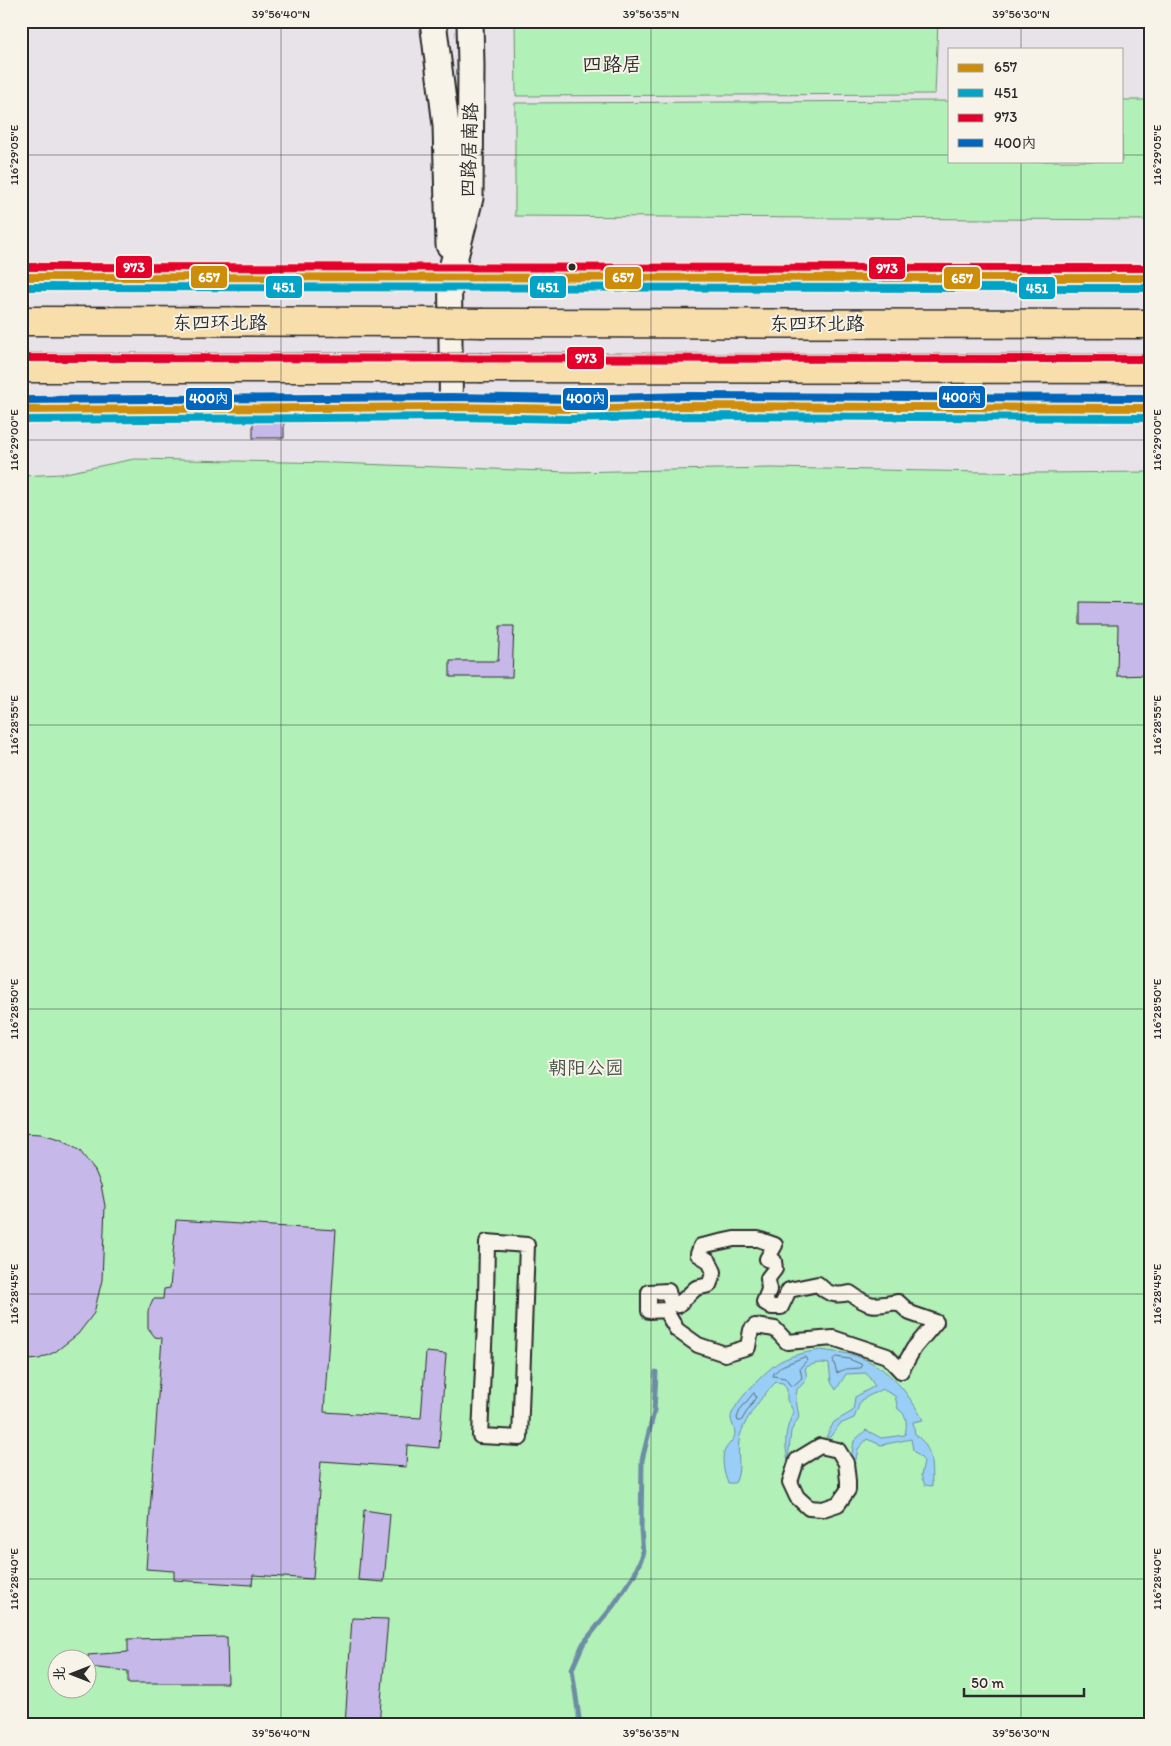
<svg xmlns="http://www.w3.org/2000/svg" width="1171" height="1746" font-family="Itim,'LXGW WenKai TC',sans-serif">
<rect width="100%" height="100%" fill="#e8e2e9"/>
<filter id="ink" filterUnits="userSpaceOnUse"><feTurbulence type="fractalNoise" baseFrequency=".02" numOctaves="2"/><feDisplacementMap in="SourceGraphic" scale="10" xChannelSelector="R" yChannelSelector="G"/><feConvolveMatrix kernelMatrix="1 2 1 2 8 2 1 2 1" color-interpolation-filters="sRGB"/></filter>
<g filter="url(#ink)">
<!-- green -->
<path fill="#b1f0b7" stroke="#6e8e71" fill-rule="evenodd" d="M515,21H938L935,94L516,96Z
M1122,100H1150V220L515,216V103L950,101V161H1122Z
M134,459L335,463L569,472L770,468L1039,473L1150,472V1725H21V476L61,474ZM58,1658H88V1688H58Z"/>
<!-- water -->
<path fill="#99cff7" stroke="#6d8da5" d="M822,1350C831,1352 840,1352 849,1354C884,1362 907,1390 923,1420L913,1422L915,1434C934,1449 931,1464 932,1486L925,1485L921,1476L924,1461L913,1450L911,1439L881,1445L867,1439L858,1449L855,1464L851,1459L854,1441L866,1430L881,1438L905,1435C907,1425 908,1415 898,1409L895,1396L882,1389L861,1400L854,1418L840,1424L830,1437H826L834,1422L853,1411L855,1397L875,1386L866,1373L846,1374L836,1390L831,1382L829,1364C821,1362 813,1363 805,1368C808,1379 806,1382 797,1389L796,1400L799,1417L791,1431L788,1461C784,1443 785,1428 794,1412L787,1400V1390L783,1383L776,1382C763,1395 742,1421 739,1441C737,1455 742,1470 735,1483H728C724,1475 721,1458 725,1450C728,1444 735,1440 735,1433C735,1428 731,1423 731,1418C731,1405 769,1367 781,1361C795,1354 807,1352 822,1350Z"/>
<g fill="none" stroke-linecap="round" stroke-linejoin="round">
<!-- shore -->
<path stroke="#576d7d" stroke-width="1" d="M805,1357L807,1360L800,1368L802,1378L793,1386L790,1385L785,1378L773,1376L774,1373L782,1366Z
M836,1357L849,1359L861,1364L862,1367L860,1368L845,1369L837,1373L833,1360Z
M754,1393L756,1397L741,1421H738L737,1418L740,1410Z"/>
<!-- stream -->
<path stroke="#6d8da5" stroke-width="5" d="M580,1725L572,1669L583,1644L613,1606L634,1575L643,1555L641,1529L642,1460L654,1412L656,1372"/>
</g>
<!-- building -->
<path fill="#c6b9ea" stroke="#2b2b2b" d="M284,421V438H253V422Z
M1080,602L1150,603V675L1117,676L1118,625H1080Z
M500,626H514L512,677H450V661H498Z
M21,1133L41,1134L60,1139L80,1151L95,1171L101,1185L105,1206L102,1280L94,1313L78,1334L55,1352L39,1359L28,1360H21Z
M176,1220L336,1230L324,1412L421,1418L426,1352L446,1354L439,1448L407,1445L406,1467L321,1461L313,1579L253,1575L252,1585L174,1580V1571L146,1569L162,1338L155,1337L148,1328V1311L153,1299H163L164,1289L170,1288Z
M364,1510L390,1514L384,1582L358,1580Z
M352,1618L388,1619L379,1725H345Z
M227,1637L228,1683H128V1671L88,1667V1655L128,1652V1639Z"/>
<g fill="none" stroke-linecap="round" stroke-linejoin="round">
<!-- pedestrian casing -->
<g stroke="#2b2b2b" stroke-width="18">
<path id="pedestrian" d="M734,1239H758L775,1245L767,1259L774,1261L775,1269L768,1278L769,1290L764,1302L772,1307H781L789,1290L818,1284C828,1295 836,1296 850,1293C871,1308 873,1306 898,1302L910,1313L936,1322L914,1348L901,1371L887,1356L833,1338L787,1342L775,1329L755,1326L751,1330L748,1347L725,1354L698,1345L677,1330L665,1310L649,1311V1292L668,1291L670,1300L678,1305L696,1288L709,1285L714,1272L709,1261L698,1254L701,1246Z
M487,1242L527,1245L520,1438L480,1436L486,1301Z
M820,1446L838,1450L846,1463L848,1481V1490L838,1504L823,1509L809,1508L797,1497L790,1482L797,1460Z"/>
</g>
<!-- tertiary casing -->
<g stroke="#2b2b2b" stroke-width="26">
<path id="tertiary" d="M450,276L451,407
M21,277C397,277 774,278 1150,278
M21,410L451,407L568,409L688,406L1150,408"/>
</g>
<!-- secondary casing -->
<g stroke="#2b2b2b" stroke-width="29">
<path id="secondary" d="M433,21L446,125L449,245
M450,276L470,198L471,66L470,21"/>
</g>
<!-- trunk casing -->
<g stroke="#2b2b2b" stroke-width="31">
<path id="trunk" d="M21,321L420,322
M483,323L1150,324
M21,368H422
M482,368L1150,369"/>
</g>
<!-- pedestrian -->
<use href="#pedestrian" stroke="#f7f3e8" stroke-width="14"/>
<!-- tertiary -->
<use href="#tertiary" stroke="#f7f3e8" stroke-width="22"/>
<!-- secondary -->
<use href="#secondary" stroke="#f7f3e8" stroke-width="25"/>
<!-- trunk -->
<use href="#trunk" stroke="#f8deab" stroke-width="28"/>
<!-- trunk-bridge casing -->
<g stroke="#2b2b2b" stroke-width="31" stroke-linecap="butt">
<path id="trunk-bridge" d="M420,322L483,323
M422,368H482"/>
</g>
<!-- trunk-bridge -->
<use href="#trunk-bridge" stroke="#f8deab" stroke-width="28"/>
<!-- bus-1 casing -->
<g stroke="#f7f3e8" stroke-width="11">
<path id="bus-1" d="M21,277L1150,278
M21,410L451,407L568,409L688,406L1150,408"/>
</g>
<!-- bus-2 casing -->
<g stroke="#f7f3e8" stroke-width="11">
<path id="bus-2" d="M21,287L1150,288
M21,420L451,417L568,419L688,416L1150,418"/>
</g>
<!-- bus-3 casing -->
<g stroke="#f7f3e8" stroke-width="11">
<path id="bus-3" d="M21,267L1150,268
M21,358L1150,359"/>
</g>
<!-- bus-4 casing -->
<g stroke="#f7f3e8" stroke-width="11">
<path id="bus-4" d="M21,400L451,397L568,399L688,396L1150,398"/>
</g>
<!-- bus-1 -->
<use href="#bus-1" stroke="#ce8d09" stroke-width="8"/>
<!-- bus-2 -->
<use href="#bus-2" stroke="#02a3c6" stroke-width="8"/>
<!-- bus-3 -->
<use href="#bus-3" stroke="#e4002b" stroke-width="8"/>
<!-- bus-4 -->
<use href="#bus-4" stroke="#0065bd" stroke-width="8"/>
</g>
</g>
<!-- ticks -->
<path fill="none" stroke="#2b2b2b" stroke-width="1" stroke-opacity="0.45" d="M281,21V1725M651,21V1725M1021,21V49M21,155H950M1122,155H1150M1021,161V1725M21,440H1150M21,725H1150M21,1009H1150M21,1294H1150M21,1579H1150"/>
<!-- markers -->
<circle fill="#2b2b2b" stroke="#f7f3e8" stroke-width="2" cx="572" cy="267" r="4.5"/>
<g text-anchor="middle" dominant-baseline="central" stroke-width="4" stroke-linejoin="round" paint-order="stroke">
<!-- street labels -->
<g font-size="19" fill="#2b2b2b" stroke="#f7f3e8">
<text transform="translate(469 150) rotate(-88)">四路居南路</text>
<text x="220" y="322">东四环北路</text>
<text x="817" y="323">东四环北路</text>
</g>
<!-- park labels -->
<g font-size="19" fill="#465247" stroke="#f7f3e8">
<text x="586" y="1067">朝阳公园</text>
</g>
<!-- neighbourhood labels -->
<g font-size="20" fill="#2b2b2b" stroke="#f7f3e8">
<text x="612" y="64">四路居</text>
</g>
</g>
<g stroke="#f7f3e8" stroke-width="2">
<rect x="115" y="255" width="38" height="24" rx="5" fill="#e4002b"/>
<rect x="868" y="256" width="38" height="24" rx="5" fill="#e4002b"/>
<rect x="190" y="265" width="38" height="24" rx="5" fill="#ce8d09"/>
<rect x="604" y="266" width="38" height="24" rx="5" fill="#ce8d09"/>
<rect x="943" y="266" width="38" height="24" rx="5" fill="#ce8d09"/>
<rect x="265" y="275" width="38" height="24" rx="5" fill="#02a3c6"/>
<rect x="529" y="275" width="38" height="24" rx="5" fill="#02a3c6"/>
<rect x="1018" y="276" width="38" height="24" rx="5" fill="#02a3c6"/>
<rect x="566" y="346" width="39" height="24" rx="5" fill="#e4002b"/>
<rect x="938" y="385" width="48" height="24" rx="5" fill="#0065bd"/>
<rect x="562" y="387" width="47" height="24" rx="5" fill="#0065bd"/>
<rect x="185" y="387" width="48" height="24" rx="5" fill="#0065bd"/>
</g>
<g font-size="14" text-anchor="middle" font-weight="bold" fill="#fff">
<text x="134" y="272">973</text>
<text x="887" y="273">973</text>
<text x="209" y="282">657</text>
<text x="623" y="282">657</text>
<text x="962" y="283">657</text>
<text x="284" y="292">451</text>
<text x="548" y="292">451</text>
<text x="1037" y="293">451</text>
<text x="586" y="363">973</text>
<text x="962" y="402">400内</text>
<text x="586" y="403">400内</text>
<text x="209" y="403">400内</text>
</g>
<!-- margin -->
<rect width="1171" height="1746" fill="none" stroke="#f7f3e8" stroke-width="55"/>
<!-- legend -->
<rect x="948" y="48" width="175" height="115" fill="#f7f3e8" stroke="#a5a39c"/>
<rect x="958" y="64" width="25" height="8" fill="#ce8d09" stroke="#a5a39c"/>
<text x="994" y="72" font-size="15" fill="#2b2b2b">657</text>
<rect x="958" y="89" width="25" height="8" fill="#02a3c6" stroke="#a5a39c"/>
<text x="994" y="98" font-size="15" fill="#2b2b2b">451</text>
<rect x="958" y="114" width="25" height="8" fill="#e4002b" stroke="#a5a39c"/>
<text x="994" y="122" font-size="15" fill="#2b2b2b">973</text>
<rect x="958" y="139" width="25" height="8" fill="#0065bd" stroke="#a5a39c"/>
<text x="994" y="148" font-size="15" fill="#2b2b2b">400内</text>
<!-- north arrow -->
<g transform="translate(72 1674) rotate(270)"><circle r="24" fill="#f7f3e8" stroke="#a5a39c"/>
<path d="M0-4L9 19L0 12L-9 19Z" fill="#2b2b2b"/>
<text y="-8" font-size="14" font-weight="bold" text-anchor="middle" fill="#2b2b2b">北</text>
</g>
<!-- scale -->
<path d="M964 1688v8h120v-8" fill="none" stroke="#2b2b2b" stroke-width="2.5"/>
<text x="971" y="1688" font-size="15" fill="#2b2b2b" stroke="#f7f3e8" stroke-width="4" paint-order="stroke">50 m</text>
<rect x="28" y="28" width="1116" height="1690" fill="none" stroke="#2b2b2b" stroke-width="2"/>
<g font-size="12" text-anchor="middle" fill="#2b2b2b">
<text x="281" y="18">39°56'40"N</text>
<text x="651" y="18">39°56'35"N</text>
<text x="1021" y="18">39°56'30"N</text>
<text transform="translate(1157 155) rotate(-90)" y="4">116°29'05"E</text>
<text transform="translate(14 155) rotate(-90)" y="4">116°29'05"E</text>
<text transform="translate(1157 440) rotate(-90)" y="4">116°29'00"E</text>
<text transform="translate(14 440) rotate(-90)" y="4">116°29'00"E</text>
<text transform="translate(1157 725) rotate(-90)" y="4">116°28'55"E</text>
<text transform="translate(14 725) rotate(-90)" y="4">116°28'55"E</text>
<text transform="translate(1157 1009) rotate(-90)" y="4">116°28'50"E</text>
<text transform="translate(14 1009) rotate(-90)" y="4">116°28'50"E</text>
<text transform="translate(1157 1294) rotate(-90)" y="4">116°28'45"E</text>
<text transform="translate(14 1294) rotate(-90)" y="4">116°28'45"E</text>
<text transform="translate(14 1579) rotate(-90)" y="4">116°28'40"E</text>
<text transform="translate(1157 1579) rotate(-90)" y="4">116°28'40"E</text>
<text x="281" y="1737">39°56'40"N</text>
<text x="651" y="1737">39°56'35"N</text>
<text x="1021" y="1737">39°56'30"N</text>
</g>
</svg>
